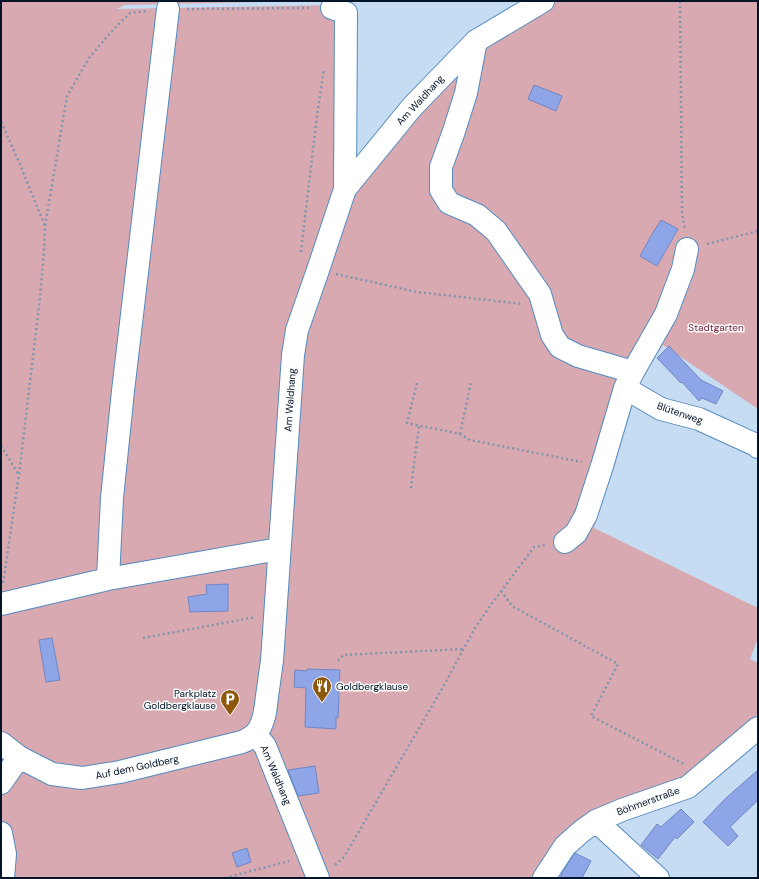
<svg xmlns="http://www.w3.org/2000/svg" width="759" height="879" font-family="'DM Sans',sans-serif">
<rect width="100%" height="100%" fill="#c6dcf3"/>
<!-- green -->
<path fill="#d8a9b0" d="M1,1H296L125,5L116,9L341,5L338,185L407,97L542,1H758V409L663,345L634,388L594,528L758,608V638L750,659L758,663V714L681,782L581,825L544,878H1Z"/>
<!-- building -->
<path fill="#8ea6e7" stroke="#6f86c5" d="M534,85L562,96L556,111L528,99Z
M661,220L678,229L657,266L640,256L651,236Z
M669,346L701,380L723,391L716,404L702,398L699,401L682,382L681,383L657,358Z
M228,584V611L190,612L188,597L207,594L206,585Z
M52,638L60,680L46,682L39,640Z
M307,669L340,670L338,718L336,717V729L305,727L306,688L294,687L295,670L307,671Z
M315,766L319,793L298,796L288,770Z
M758,770V800L730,827L738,836L728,846L703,822L726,798Z
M681,809L694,822L677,839L675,837L658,859L641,845L657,824L661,827Z
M247,848L251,862L237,867L232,853Z
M575,853L591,861L582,878H560L563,871Z"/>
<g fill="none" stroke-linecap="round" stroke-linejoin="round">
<!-- minor casing -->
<g stroke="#548bbf" stroke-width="24">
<path id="minor" d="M332,8L346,13L345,189
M476,41L466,93L454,131L441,167V190L449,203L477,215L496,231L540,294L552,335L560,347L578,356L633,372
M625,388L661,409L699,419L756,445L758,447
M565,542L576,533L586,515L602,466L625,388L633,372L666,314L683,269L687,249
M108,579L112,498L123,391L168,9
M1,604L108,579L273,550H279
M255,734L265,746L318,878
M1,743L19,757L52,774L82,778L120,772L242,742C249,739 255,736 259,729C265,719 266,707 267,696C269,684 270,673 272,661L293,355L297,330L318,270L345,189L412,107L476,41L543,1
M1,783L19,757
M596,821L658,878
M1,833L5,854L3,878
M544,878L565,846L582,831L596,821L622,810L688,787L758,728"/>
</g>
<!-- path -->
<path stroke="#8095ab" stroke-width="2.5" stroke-dasharray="2 3" stroke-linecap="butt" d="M680,1L682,213L685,230
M187,9L312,8
M1,122L19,162L45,226
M707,244L758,231
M301,252L317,115L324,69
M336,274L417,292L523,304
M417,383L407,423L460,434L470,440L582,462
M460,434L471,382
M1,446L19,475
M411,488L419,426
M3,583L19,475L40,297L44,251L45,226L67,96L89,58L111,32L130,13L148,11
M501,591L512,606L618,664L591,716L684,764
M143,638L256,617
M338,661L343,655L463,649
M335,865L344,857L443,687L475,628L488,609L534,547L546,545
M225,878L289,861"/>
<!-- minor -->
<use href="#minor" stroke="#fff" stroke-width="22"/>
</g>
<!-- icons -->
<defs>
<g id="restaurant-pin" transform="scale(1)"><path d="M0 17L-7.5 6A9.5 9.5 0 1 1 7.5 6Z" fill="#8e580a" stroke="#fafafa"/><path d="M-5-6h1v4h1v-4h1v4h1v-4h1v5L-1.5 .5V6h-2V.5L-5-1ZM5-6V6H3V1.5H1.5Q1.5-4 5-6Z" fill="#fff"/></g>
<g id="parking-pin" transform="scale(1)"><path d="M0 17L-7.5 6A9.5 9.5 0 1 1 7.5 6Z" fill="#8e580a" stroke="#fafafa"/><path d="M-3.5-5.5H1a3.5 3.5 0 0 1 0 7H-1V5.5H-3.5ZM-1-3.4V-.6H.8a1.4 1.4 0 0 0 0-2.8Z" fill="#fff"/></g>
</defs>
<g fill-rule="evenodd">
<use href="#restaurant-pin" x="322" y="686"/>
<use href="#parking-pin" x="230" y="699"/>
</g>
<g text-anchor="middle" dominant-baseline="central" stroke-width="3" stroke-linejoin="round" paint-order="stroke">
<!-- street labels -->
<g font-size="10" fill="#011428" stroke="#fafafa">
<text transform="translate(420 100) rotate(-47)">Am Waldhang</text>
<text transform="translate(290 400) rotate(-86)">Am Waldhang</text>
<text transform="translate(680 413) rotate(19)">Blütenweg</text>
<text transform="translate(137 767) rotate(-12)">Auf dem Goldberg</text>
<text transform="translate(276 775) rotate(67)">Am Waldhang</text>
<text transform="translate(648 801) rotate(-20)">Böhmerstraße</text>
</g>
<!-- park labels -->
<g font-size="10" fill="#77283c" stroke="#fafafa">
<text x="716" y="327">Stadtgarten</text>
</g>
<!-- poi labels -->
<g font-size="10" fill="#011428" stroke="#fafafa" text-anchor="start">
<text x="336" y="686">Goldbergklause</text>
<text x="216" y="693" text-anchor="end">Parkplatz<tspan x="216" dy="12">Goldbergklause</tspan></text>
</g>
</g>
<!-- border -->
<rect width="759" height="879" fill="none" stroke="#011428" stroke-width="4"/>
</svg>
